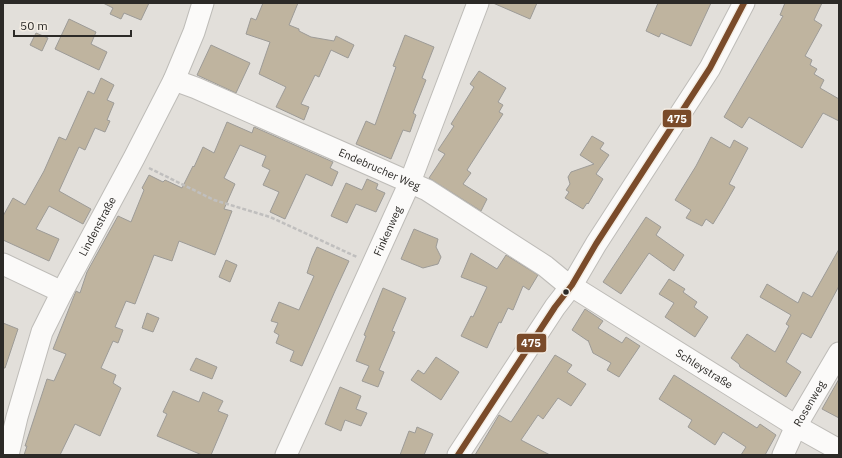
<svg xmlns="http://www.w3.org/2000/svg" width="842" height="458" font-family="'IBM Plex Sans',sans-serif">
<rect width="100%" height="100%" fill="#e2dfda"/>
<!-- building -->
<path fill="#bfb49f" stroke="#9d9b97" d="M103,3H149L141,20L124,13L121,19L110,14L113,8Z
M263,3H298L289,25L299,29V31L311,37L334,41L336,36L354,45L348,58L331,50L319,77L315,75L301,104L309,107L304,120L276,107L286,87L259,74L270,42L246,34L251,18L256,20Z
M493,3H537L530,19Z
M658,3H711L691,46L661,33L659,37L646,31Z
M785,3H822L814,20L822,25L805,56L812,60L810,65L817,69L814,74L824,80L820,88L839,99V121L823,113L802,148L749,117L742,128L724,117L783,16L780,15Z
M69,19L96,32L91,44L107,52L99,70L55,49Z
M36,33L48,38L42,51L30,45Z
M405,35L434,47L422,78L426,80L413,113L416,115L410,132L403,130L391,159L356,144L366,121L375,125L396,67L393,66Z
M211,45L250,63L236,93L197,75Z
M479,71L506,88L498,102L503,105L499,112L503,114L467,170L471,173L463,184L487,199L481,211L429,178L445,154L438,150L454,126L451,124L474,87L470,84Z
M101,78L114,85L107,100L114,103L107,120L110,121L105,132L95,128L85,150L79,147L59,191L91,209L83,224L49,206L36,229L59,239L49,261L3,240V216L13,198L25,205L44,171L59,137L66,140L88,91L94,94Z
M227,122L252,133L254,127L333,162L330,168L338,172L332,186L306,174L285,219L270,212L279,192L263,185L270,170L262,166L266,156L240,145L224,178L235,184L224,209L232,211L215,255L179,241L172,261L154,255L135,304L126,301L115,327L123,330L118,343L113,341L101,368L116,375L113,383L121,388L100,436L75,424L60,455H24L27,446H25L47,379L54,381L66,354L53,349L76,291L80,293L87,272L118,216L131,222L144,190L142,188L149,175L163,182L165,180L182,188L193,166L194,167L203,147L214,153Z
M592,136L604,143L600,149L609,155L596,174L603,179L588,204L587,203L583,209L565,198L569,192L566,190L570,184L568,177L571,172L594,164L580,155Z
M711,137L730,148L734,140L748,148L729,184L735,187L724,206L713,224L706,219L702,226L686,218L691,210L675,200L696,166Z
M367,179L378,184L376,189L385,193L376,212L356,204L347,223L331,216L346,183L362,190Z
M646,217L661,227L656,235L684,255L674,271L649,253L621,294L603,282Z
M414,229L438,239L436,247L441,257L438,264L423,268L401,259Z
M317,247L349,261L335,291L302,366L290,361L294,351L276,343L279,335L274,332L278,323L271,321L279,302L299,310L314,276L307,273L312,258Z
M839,249V286L811,338L802,333L786,362L801,372L786,397L740,367L739,364L731,358L747,334L775,352L789,326L786,324L791,315L760,297L767,284L798,303L803,292L812,297Z
M471,253L497,269L506,255L538,275L529,290L523,286L513,310L508,308L501,323L499,322L487,348L461,336L471,316L473,317L487,287L461,277Z
M226,260L237,265L230,282L219,277Z
M669,279L685,289L683,292L697,302L694,307L708,317L695,337L665,317L674,303L659,294Z
M383,288L406,298L392,331L395,332L379,370L384,372L378,387L362,381L369,366L356,361L366,336L364,335Z
M585,309L603,321L598,328L622,343L626,337L640,346L619,377L607,370L611,363L593,353L588,340V341L572,330Z
M147,313L159,318L153,332L142,328Z
M3,323L18,329L5,368H3Z
M555,355L572,365L567,372L586,384L571,406L558,398L543,419L538,415L521,440L550,455H475L499,415L511,422Z
M436,357L459,372L441,400L411,380L418,370L424,374Z
M196,358L217,367L212,379L190,370Z
M674,375L757,428L760,424L776,435L765,455H741L746,447L723,432L715,445L688,427L692,420L659,399Z
M839,379V418L822,409Z
M340,387L361,396L356,409L367,413L361,426L345,420L341,431L325,424Z
M173,391L199,402L203,392L223,401L218,411L228,415L211,455H202L157,436L167,414L163,412Z
M417,427L433,434L424,455H400L409,431L415,433Z"/>
<g fill="none" stroke-linecap="round" stroke-linejoin="round">
<!-- minor casing -->
<g stroke="#bebcb8" stroke-width="23">
<g id="minor">
<path id="s1" d="M174,80L196,88L427,190L545,266L562,280L796,426L839,450"/>
<path d="M3,264L62,292"/>
<path id="s2" d="M8,455L17,417L42,332L62,292L134,158L174,80L194,32L203,3"/>
<path id="s3" d="M286,455L410,182L478,3"/>
<path d="M458,455L555,307L572,285L596,244L710,68L744,3"/>
<path id="s4" d="M783,455L796,426L839,353"/>
</g>
</g>
<!-- path -->
<path stroke="#c0bfbe" stroke-width="2.5" stroke-dasharray="4 2" stroke-linecap="butt" d="M149,168L214,200L270,217L357,257"/>
<!-- minor -->
<use href="#minor" stroke="#fbfaf9" stroke-width="21"/>
<!-- bus-1 casing -->
<g stroke="#f3ede4" stroke-width="9">
<path id="bus-1" d="M458,455L555,307L572,285L596,244L710,68L744,3"/>
</g>
<!-- bus-1 -->
<use href="#bus-1" stroke="#7a4b2a" stroke-width="6"/>
</g>
<!-- markers -->
<circle fill="#2c2a27" stroke="#f3ede4" stroke-width="1.5" cx="566" cy="292" r="3.5"/>
<g text-anchor="middle" dominant-baseline="central" stroke-width="3" stroke-linejoin="round" paint-order="stroke">
<!-- street labels -->
<g font-size="11" fill="#2c2a27" stroke="#f3ede4">
<text stroke="none"><textPath href="#s1" startOffset="224">Endebrucher Weg</textPath></text>
<text stroke="none"><textPath href="#s2" startOffset="247">Lindenstraße</textPath></text>
<text stroke="none"><textPath href="#s3" startOffset="246">Finkenweg</textPath></text>
<text stroke="none"><textPath href="#s1" startOffset="606">Schleystraße</textPath></text>
<text stroke="none"><textPath href="#s4" startOffset="58">Rosenweg</textPath></text>
</g>
</g>
<g stroke="#f3ede4" stroke-width="1.5">
<rect x="662" y="109" width="30" height="19" rx="4" fill="#7a4b2a"/>
<rect x="516" y="333" width="31" height="20" rx="4" fill="#7a4b2a"/>
</g>
<g font-size="11" text-anchor="middle" font-weight="bold" fill="#fff">
<text x="677" y="123">475</text>
<text x="531" y="347">475</text>
</g>
<!-- border -->
<rect width="842" height="458" fill="none" stroke="#2c2a27" stroke-width="8"/>
<!-- scale -->
<path d="M14 30v6h117v-6" fill="none" stroke="#2c2a27" stroke-width="2"/>
<text x="20" y="30" font-size="12" fill="#2c2a27" stroke="#f3ede4" stroke-width="3" paint-order="stroke">50 m</text>
</svg>
